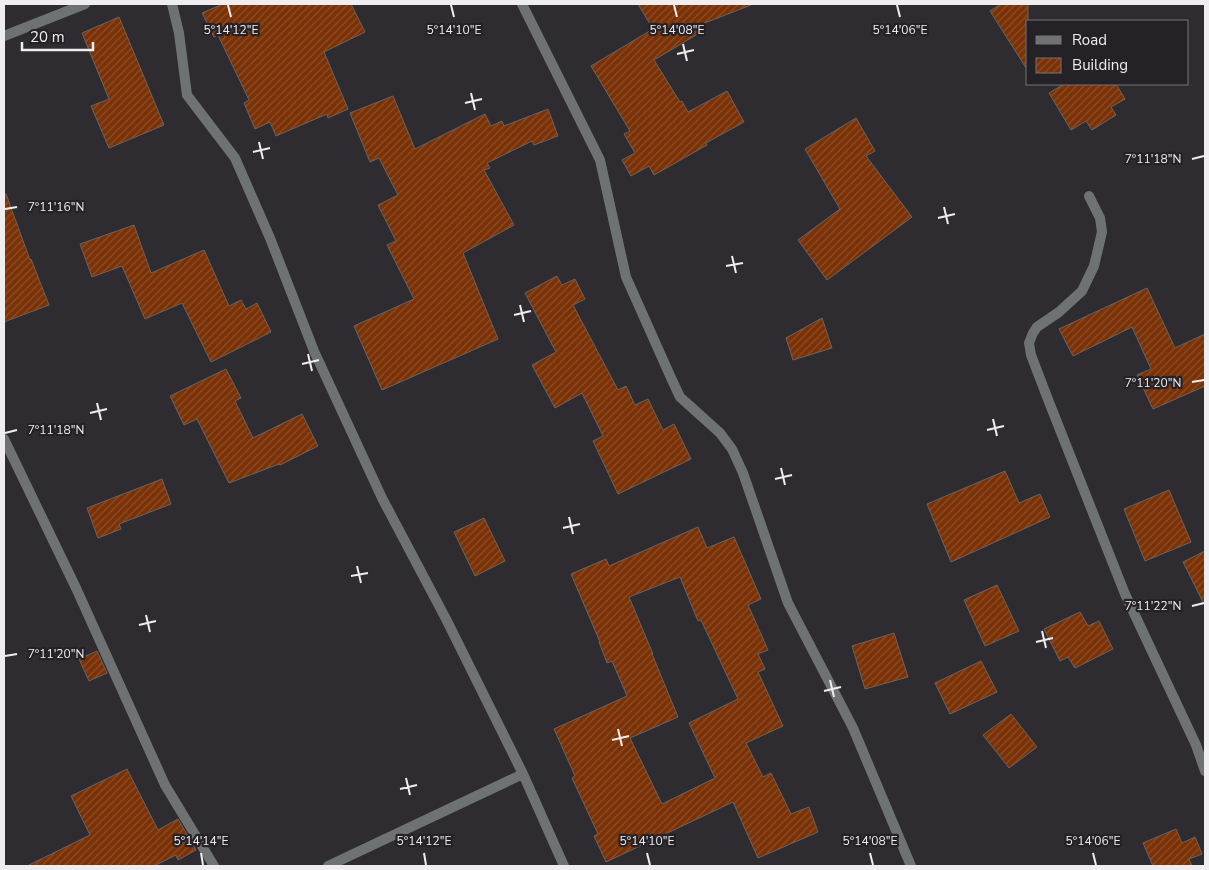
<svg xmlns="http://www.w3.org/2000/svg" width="1209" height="870" font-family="'Nunito Sans',sans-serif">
<defs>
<pattern id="building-hatch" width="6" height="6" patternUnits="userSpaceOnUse" patternTransform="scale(1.25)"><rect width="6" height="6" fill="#7a3105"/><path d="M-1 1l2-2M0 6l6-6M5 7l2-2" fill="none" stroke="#8d4f2a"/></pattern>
</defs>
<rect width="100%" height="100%" fill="#2f2c31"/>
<!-- building -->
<path fill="url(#building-hatch)" stroke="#6a6360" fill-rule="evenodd" d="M223,4H351L365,32L324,52L348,109L328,118L327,114L276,136L270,122L255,129L244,103L249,100L218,35L214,37L202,13Z
M638,4H751V5L697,26L701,32L654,60L680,102L682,101L688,112L727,91L744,122L706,143L707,145L654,175L649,166L631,176L622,160L635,153L624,134L630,131L591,66L653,29Z
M1001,4H1028V71L990,11Z
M119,17L164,125L109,148L91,106L109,99L82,33Z
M1064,84H1116L1125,99L1111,107L1116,115L1092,130L1086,121L1071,130L1049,93Z
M393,96L415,149L485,114L491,126L502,121L504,126L548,109L558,136L534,145L532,141L487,163L490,168L484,170L514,225L463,253L498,339L382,390L354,326L414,299L387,245L396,241L378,205L398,195L379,158L370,162L350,113Z
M856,118L875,151L866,156L912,217L827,280L798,240L840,209L805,149Z
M4,194H6L30,260L31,259L49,305L4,322Z
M134,225L151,273L204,250L229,306L241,300L246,309L257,303L271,332L211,362L182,303L145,319L122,266L92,277L80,244Z
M557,276L562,285L575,279L585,299L573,305L618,390L626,386L635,405L648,399L663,430L674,424L691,459L618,494L593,441L603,436L582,393L555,408L532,365L556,352L525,293Z
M1147,288L1175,348L1205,334V386L1153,409L1137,375L1151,369L1132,327L1073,356L1059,329Z
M822,318L832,348L793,360L786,338Z
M226,369L241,398L235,401L253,438L302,414L318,446L280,465L279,464L229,483L197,419L184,425L170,396Z
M1005,471L1019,503L1040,494L1050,517L951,562L927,504Z
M162,479L171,504L119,524L121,529L98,538L87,508Z
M1169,490L1191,542L1145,561L1124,509Z
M484,518L505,561L475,576L454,532Z
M698,527L707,548L734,537L761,599L748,605L768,650L758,654L765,669L758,672L783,726L746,743L763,777L771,773L791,814L809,807L818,832L758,858L733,802L606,862L594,836L598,834L572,778L575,776L554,729L627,696L612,661L607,663L599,642H600L571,574L606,559L609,566ZM680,577L698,621L701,620L738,699L689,723L715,778L662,804L630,738L678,717L652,654H653L629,597Z
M1205,551V606L1183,562Z
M997,585L1019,631L985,646L964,600Z
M1080,612L1088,626L1099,621L1113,649L1075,668L1068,657L1060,661L1044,629Z
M894,633L908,677L865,689L852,646Z
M97,651L107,673L89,681L79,659Z
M981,661L997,692L950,714L935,683Z
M1011,714L1037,747L1009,768L983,735Z
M127,769L158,830L178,819L196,850L178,860L176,855L154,866H27L90,835L71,796Z
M1176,829L1182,843L1195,837L1202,854L1189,859L1192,866H1153L1143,843Z"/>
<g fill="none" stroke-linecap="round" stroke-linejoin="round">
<!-- street -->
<path stroke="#6f7272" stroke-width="10" d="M172,4L179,33L187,95L235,158L270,238L314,351L382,498L446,619L523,774L564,866
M522,4L600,160L626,277L672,380L680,397L720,433L732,449L743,473L788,603L853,728L911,866
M4,36L85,4
M1089,196L1100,218L1102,232L1094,266L1082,291L1059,312L1037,327L1033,333L1029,343L1031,355L1049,402L1125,594L1196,745L1205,771
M4,439L76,588L165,785L214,866
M328,866L523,774"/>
</g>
<!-- ticks -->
<path fill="none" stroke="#efedf0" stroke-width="2" d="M228,5L231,17M451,5L454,17M674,5L677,17M897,5L900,17M683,44L687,61M677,54L694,50M471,93L475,110M465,103L482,99M259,142L263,159M253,152L270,148M1192,159L1204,156M944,207L948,224M5,209L17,207M938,218L955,214M732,256L736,273M726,266L743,263M520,305L524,322M514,315L531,311M308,354L312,371M302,364L319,360M1192,382L1204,380M97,403L101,420M90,413L107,409M993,419L997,436M987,430L1004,426M5,433L17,430M781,468L785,485M775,479L792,475M569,517L573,534M563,528L580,524M357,566L361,583M351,576L368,573M1192,606L1204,603M146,615L150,632M139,625L156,621M1042,631L1046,648M1036,642L1053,638M5,656L17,654M830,680L834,697M824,691L841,687M618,729L622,746M612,740L629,736M406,778L410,795M400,789L417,785M201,853L203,865M424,853L426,865M647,853L650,865M870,853L873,865M1093,853L1096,865"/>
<g font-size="12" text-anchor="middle" fill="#efedf0" stroke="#252227" stroke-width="4.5" stroke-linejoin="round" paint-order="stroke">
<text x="231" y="34">5°14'12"E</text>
<text x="454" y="34">5°14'10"E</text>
<text x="677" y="34">5°14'08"E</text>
<text x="900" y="34">5°14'06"E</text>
<text x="1153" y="163">7°11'18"N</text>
<text x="56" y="211">7°11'16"N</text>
<text x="1153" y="387">7°11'20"N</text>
<text x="56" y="434">7°11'18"N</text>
<text x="1153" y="610">7°11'22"N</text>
<text x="56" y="658">7°11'20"N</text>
<text x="201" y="845">5°14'14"E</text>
<text x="424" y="845">5°14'12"E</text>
<text x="647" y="845">5°14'10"E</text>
<text x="870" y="845">5°14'08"E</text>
<text x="1093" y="845">5°14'06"E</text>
</g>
<!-- border -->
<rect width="1209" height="870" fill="none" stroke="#efedf0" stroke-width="10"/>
<!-- legend -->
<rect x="1026" y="20" width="162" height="65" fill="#252227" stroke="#767377"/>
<rect x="1036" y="36" width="25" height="8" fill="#6f7272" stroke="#767377"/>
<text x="1072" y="45" font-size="15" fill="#efedf0">Road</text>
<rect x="1036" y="58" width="25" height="15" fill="url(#building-hatch)" stroke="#767377"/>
<text x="1072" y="70" font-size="15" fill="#efedf0">Building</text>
<!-- scale -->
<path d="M22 42v8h71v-8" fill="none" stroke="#efedf0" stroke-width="2.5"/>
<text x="30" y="42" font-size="15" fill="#efedf0" stroke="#252227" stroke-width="4" paint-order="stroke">20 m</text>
</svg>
